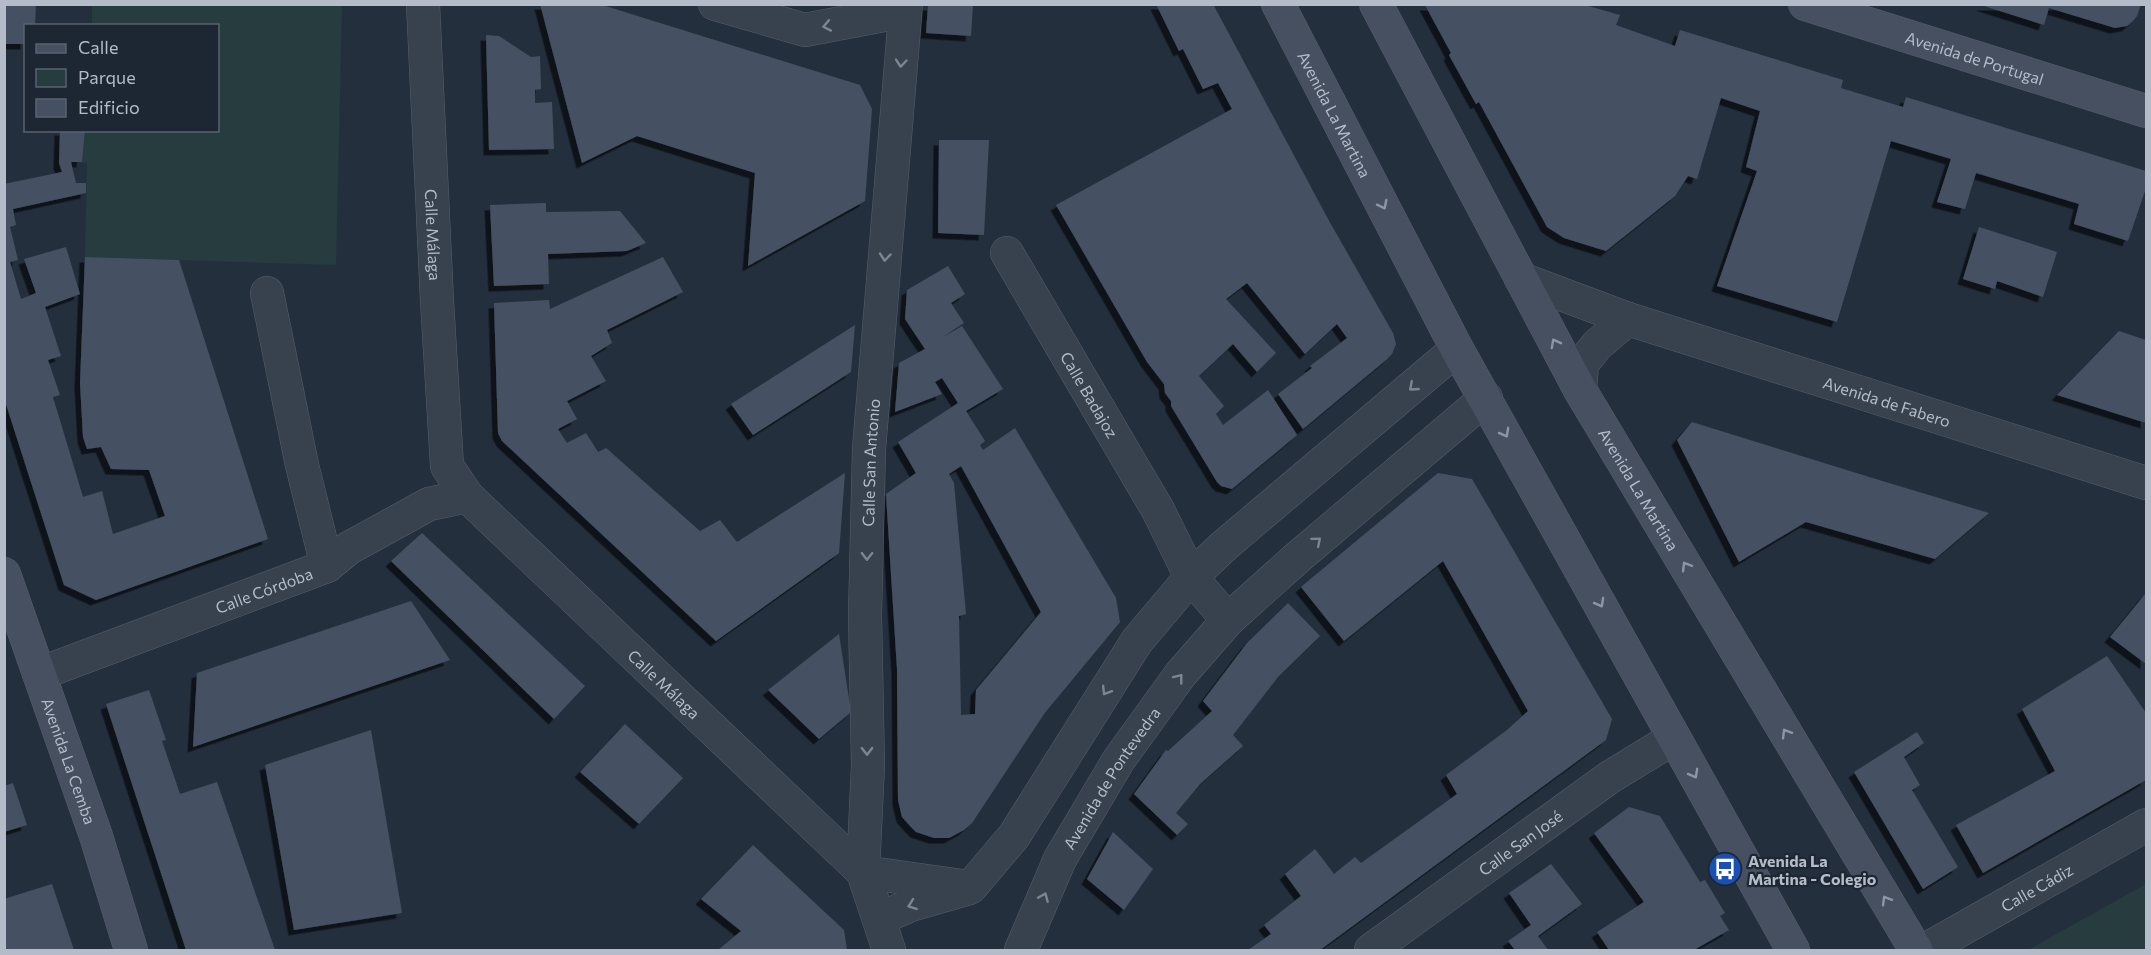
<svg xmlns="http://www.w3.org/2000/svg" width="2151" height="955" font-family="Commissioner,sans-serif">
<defs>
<filter id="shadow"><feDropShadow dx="-5.5" dy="5.5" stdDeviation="0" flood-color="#0009"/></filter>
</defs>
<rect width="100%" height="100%" fill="#242f3e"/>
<!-- green -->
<path fill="#263c3f" d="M92,5H342L336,265L85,257L87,163L82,162L85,131L218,130V26L92,25Z
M2146,884V950H2028Z"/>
<!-- building -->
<path fill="#455162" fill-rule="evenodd" filter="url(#shadow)" d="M4,4H36L35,26H26V44H4Z
M540,4H599L860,85L872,109L865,201L748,266L755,173L637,136L582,163Z
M1156,4H1213L1328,219L1393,333L1396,344L1392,354L1386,360L1303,429L1278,394L1312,368L1310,366L1347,338L1337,324L1305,354L1247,283L1226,299L1276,353L1257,372L1233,344L1199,376L1224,406L1216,414L1223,425L1268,390L1297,435L1232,489L1221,486L1217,482L1171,406V401L1165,393L1164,384L1147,362L1056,205L1232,109L1218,83L1203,89L1183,49L1179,51Z
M2141,4L2137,16L2133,21L2127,26L2115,28L2049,8L2044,25L1981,5Z
M928,5H973L971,36L926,33Z
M1425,5H1585L1620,15L1616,25L1675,46L1680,30L1843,80L1841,88L1903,107L1906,97L2146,171V188L2128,241L2074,224L2079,204L1976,173L1965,209L1937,202L1951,159L1891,141L1837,322L1717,286L1757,171L1746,167L1760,111L1721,98L1697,179L1688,176L1675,196L1606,251L1564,238L1547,227L1479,102L1476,104L1449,55L1451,53Z
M486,35L499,36L531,57L540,56L541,89L535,90V103L552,102L554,149L489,150Z
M60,130H85L82,162H71L76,183H86V193L13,209L16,225L10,227L18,260L10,262L21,299L36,293L24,259L66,247L80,294L45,307L61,356L48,360L60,395L53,397L83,497L102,491L113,534L165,516L149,470L111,469L101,447L87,449L83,437L80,383L85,257L179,260L268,539L96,600L64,585L4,398V184L62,172L59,163Z
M939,140H989L984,235L938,233Z
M546,203V212L620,211L646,243L627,251L548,254L549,284L494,286L490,205Z
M1979,227L2057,252L2043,297L1997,281L1995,289L1963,279Z
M663,257L683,292L607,330L612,343L591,356L606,381L567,401L577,419L558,429L567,443L586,433L598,452L606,448L700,531L720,520L737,542L845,473L839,553L716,641L502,441L498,433L494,303L549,300L550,309Z
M948,266L965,294L951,303L964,323L943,337L962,326L1003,389L966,411L985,441L980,445L983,450L1015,428L1116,598L1120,622L1044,714L972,823L964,830L949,838H934L916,832L911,827L902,817L898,800L897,669L886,494L916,473L898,442L958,403L942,378L935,382L942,394L895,412L899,363L925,349L905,319L907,290ZM961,466L1041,612L976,690L975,714L961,715L959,616L966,614L954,483L949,474Z
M855,325L851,372L753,435L731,404Z
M2119,331L2146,340V423L2057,395Z
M1692,422L1879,480L1989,513L1935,559L1806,522L1739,562L1677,440Z
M1438,473L1472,479L1612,719L1606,740L1320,950H1248L1271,934L1264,925L1301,896L1285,874L1315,849L1334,874L1355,857L1361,863L1457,794L1446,775L1507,730L1528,711L1443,561L1344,641L1301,587Z
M422,533L585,686L554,719L391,561Z
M2146,593V664L2110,637Z
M411,601L450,660L193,747L197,673Z
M1288,603L1320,636L1278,677L1233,735L1243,746L1200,784L1176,813L1188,824L1177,835L1134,794L1166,750L1168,751L1212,711L1203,701L1247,643Z
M839,634L851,712L819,739L768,690Z
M2107,656L2146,713V780L1983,873L1956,825L2055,771L2022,709Z
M149,690L166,740L162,741L180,794L217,782L275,950H186L106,704Z
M625,724L683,778L639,824L580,772Z
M371,730L402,913L294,930L265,765Z
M1917,732L1924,743L1904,757L1920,785L1912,790L1958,867L1923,889L1854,772Z
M13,783L27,825L4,832V786Z
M1629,807L1660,816L1700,882L1705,880L1725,913L1720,916L1729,930L1694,950H1609L1597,932L1644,902L1594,833Z
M1113,832L1153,869L1124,910L1087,879Z
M753,845L844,930L847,950H718L741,931L701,899Z
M1551,864L1582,904L1538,936L1548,950H1515L1508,941L1531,925L1509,893Z
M52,884L74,950H4V899Z"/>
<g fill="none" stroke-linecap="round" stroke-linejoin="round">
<!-- street casing -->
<g stroke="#565f6c" stroke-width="34">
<g id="street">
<path id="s1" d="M423,4L437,301L447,466L467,496L863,872"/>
<path d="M715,4L805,30L905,11"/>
<path id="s2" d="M1007,253L1158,510L1191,577L1228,620"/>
<path id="s3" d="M1521,279L1628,319L2146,483"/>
<path d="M1580,390L1582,364L1597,345L1628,319"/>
<path d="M327,566L349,548L429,504L467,496"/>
<path id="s4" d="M39,674L327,566L302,465L267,293"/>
<path d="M863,872L962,886"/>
<path d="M879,919L911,905L970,888L1014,836L1137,641L1191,577L1225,545L1457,349"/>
<path id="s5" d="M889,950L863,872L868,765L865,615L869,449L906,4"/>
<path id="s6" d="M1021,950L1060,859L1118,761L1180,675L1228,620L1297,558L1486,398"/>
<path id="s7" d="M1371,950L1610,777L1674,738"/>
<path id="s8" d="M1925,950L2146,825"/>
</g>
</g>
<!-- secondary casing -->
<g stroke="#565f6c" stroke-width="34">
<g id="secondary">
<path id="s9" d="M1278,4L1457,349L1793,950"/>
<path id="s10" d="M1376,4L1580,390L1916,950"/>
<path id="s11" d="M1805,4L2146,111"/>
<path id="s12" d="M4,574L96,836L131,950"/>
</g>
</g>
<!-- street -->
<use href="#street" stroke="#38414e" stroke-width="33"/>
<!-- secondary -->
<use href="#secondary" stroke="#465061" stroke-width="33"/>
</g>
<!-- one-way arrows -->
<defs><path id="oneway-chevron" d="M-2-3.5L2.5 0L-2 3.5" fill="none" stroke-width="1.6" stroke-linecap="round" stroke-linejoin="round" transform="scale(1.5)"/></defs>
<g stroke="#7c8592">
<use href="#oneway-chevron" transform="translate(827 26) rotate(169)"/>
<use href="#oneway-chevron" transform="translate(901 63) rotate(95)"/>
<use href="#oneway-chevron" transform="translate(885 257) rotate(95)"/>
<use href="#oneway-chevron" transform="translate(1413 387) rotate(139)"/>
<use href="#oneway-chevron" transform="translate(1317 541) rotate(-40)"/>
<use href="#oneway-chevron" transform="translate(867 556) rotate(91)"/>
<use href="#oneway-chevron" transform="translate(1179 678) rotate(-52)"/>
<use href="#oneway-chevron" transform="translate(1106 691) rotate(122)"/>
<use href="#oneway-chevron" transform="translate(867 751) rotate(89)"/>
<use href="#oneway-chevron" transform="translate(1044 897) rotate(-67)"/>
<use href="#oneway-chevron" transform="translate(912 905) rotate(160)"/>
</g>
<g stroke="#8e96a5">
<use href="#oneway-chevron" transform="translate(1383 205) rotate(63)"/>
<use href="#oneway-chevron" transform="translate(1555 343) rotate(-118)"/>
<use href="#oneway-chevron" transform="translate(1505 433) rotate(61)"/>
<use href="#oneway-chevron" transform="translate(1686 566) rotate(-121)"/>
<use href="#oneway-chevron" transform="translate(1600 603) rotate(61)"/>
<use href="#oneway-chevron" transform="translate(1786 733) rotate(-121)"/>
<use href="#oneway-chevron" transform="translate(1694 774) rotate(61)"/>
<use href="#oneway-chevron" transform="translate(1886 900) rotate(-121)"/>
</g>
<!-- icons -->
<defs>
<g id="bus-disc" transform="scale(1.725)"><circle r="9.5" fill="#1a4fb4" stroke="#1d2633"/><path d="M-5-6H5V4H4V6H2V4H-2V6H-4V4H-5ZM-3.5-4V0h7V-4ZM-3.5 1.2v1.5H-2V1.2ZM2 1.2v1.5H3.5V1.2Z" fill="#fff"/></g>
</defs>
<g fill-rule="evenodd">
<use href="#bus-disc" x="1725" y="869"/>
</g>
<g text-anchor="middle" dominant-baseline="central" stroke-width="4.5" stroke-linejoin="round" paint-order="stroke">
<!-- street labels -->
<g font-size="16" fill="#b4bcc9" stroke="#1d2633">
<text stroke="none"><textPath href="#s11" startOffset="178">Avenida de Portugal</textPath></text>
<text stroke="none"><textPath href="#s9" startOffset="124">Avenida La Martina</textPath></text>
<text stroke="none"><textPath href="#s1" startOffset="231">Calle Málaga</textPath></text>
<text stroke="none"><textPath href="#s2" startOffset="164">Calle Badajoz</textPath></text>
<text stroke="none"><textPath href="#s3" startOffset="386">Avenida de Fabero</textPath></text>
<text stroke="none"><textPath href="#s5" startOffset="492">Calle San Antonio</textPath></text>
<text stroke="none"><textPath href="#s10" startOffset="552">Avenida La Martina</textPath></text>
<text stroke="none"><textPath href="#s4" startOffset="240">Calle Córdoba</textPath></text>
<text stroke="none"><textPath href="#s1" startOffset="771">Calle Málaga</textPath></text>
<text stroke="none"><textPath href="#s12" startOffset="198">Avenida La Cemba</textPath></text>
<text stroke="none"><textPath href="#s6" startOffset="195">Avenida de Pontevedra</textPath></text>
<text stroke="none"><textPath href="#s7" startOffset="184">Calle San José</textPath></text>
<text stroke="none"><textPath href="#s8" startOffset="128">Calle Cádiz</textPath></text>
</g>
<!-- poi labels -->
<g font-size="16" font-weight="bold" fill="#b4bcc9" stroke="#1d2633" text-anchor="start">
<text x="1748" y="860">Avenida La<tspan x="1748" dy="18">Martina - Colegio</tspan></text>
</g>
</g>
<!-- border -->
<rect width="2151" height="955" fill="none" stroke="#b4bcc9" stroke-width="12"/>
<!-- legend -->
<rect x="24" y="24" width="195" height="108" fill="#1d2633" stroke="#59626f" stroke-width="1.5"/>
<rect x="36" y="44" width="30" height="9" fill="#465061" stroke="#59626f" stroke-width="1.5"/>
<text x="78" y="54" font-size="18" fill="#b4bcc9">Calle</text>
<rect x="36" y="69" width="30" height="18" fill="#263c3f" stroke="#59626f" stroke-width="1.5"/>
<text x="78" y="84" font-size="18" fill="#b4bcc9">Parque</text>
<rect x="36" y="99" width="30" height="18" fill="#455162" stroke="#59626f" stroke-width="1.5"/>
<text x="78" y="114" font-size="18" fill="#b4bcc9">Edificio</text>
</svg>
